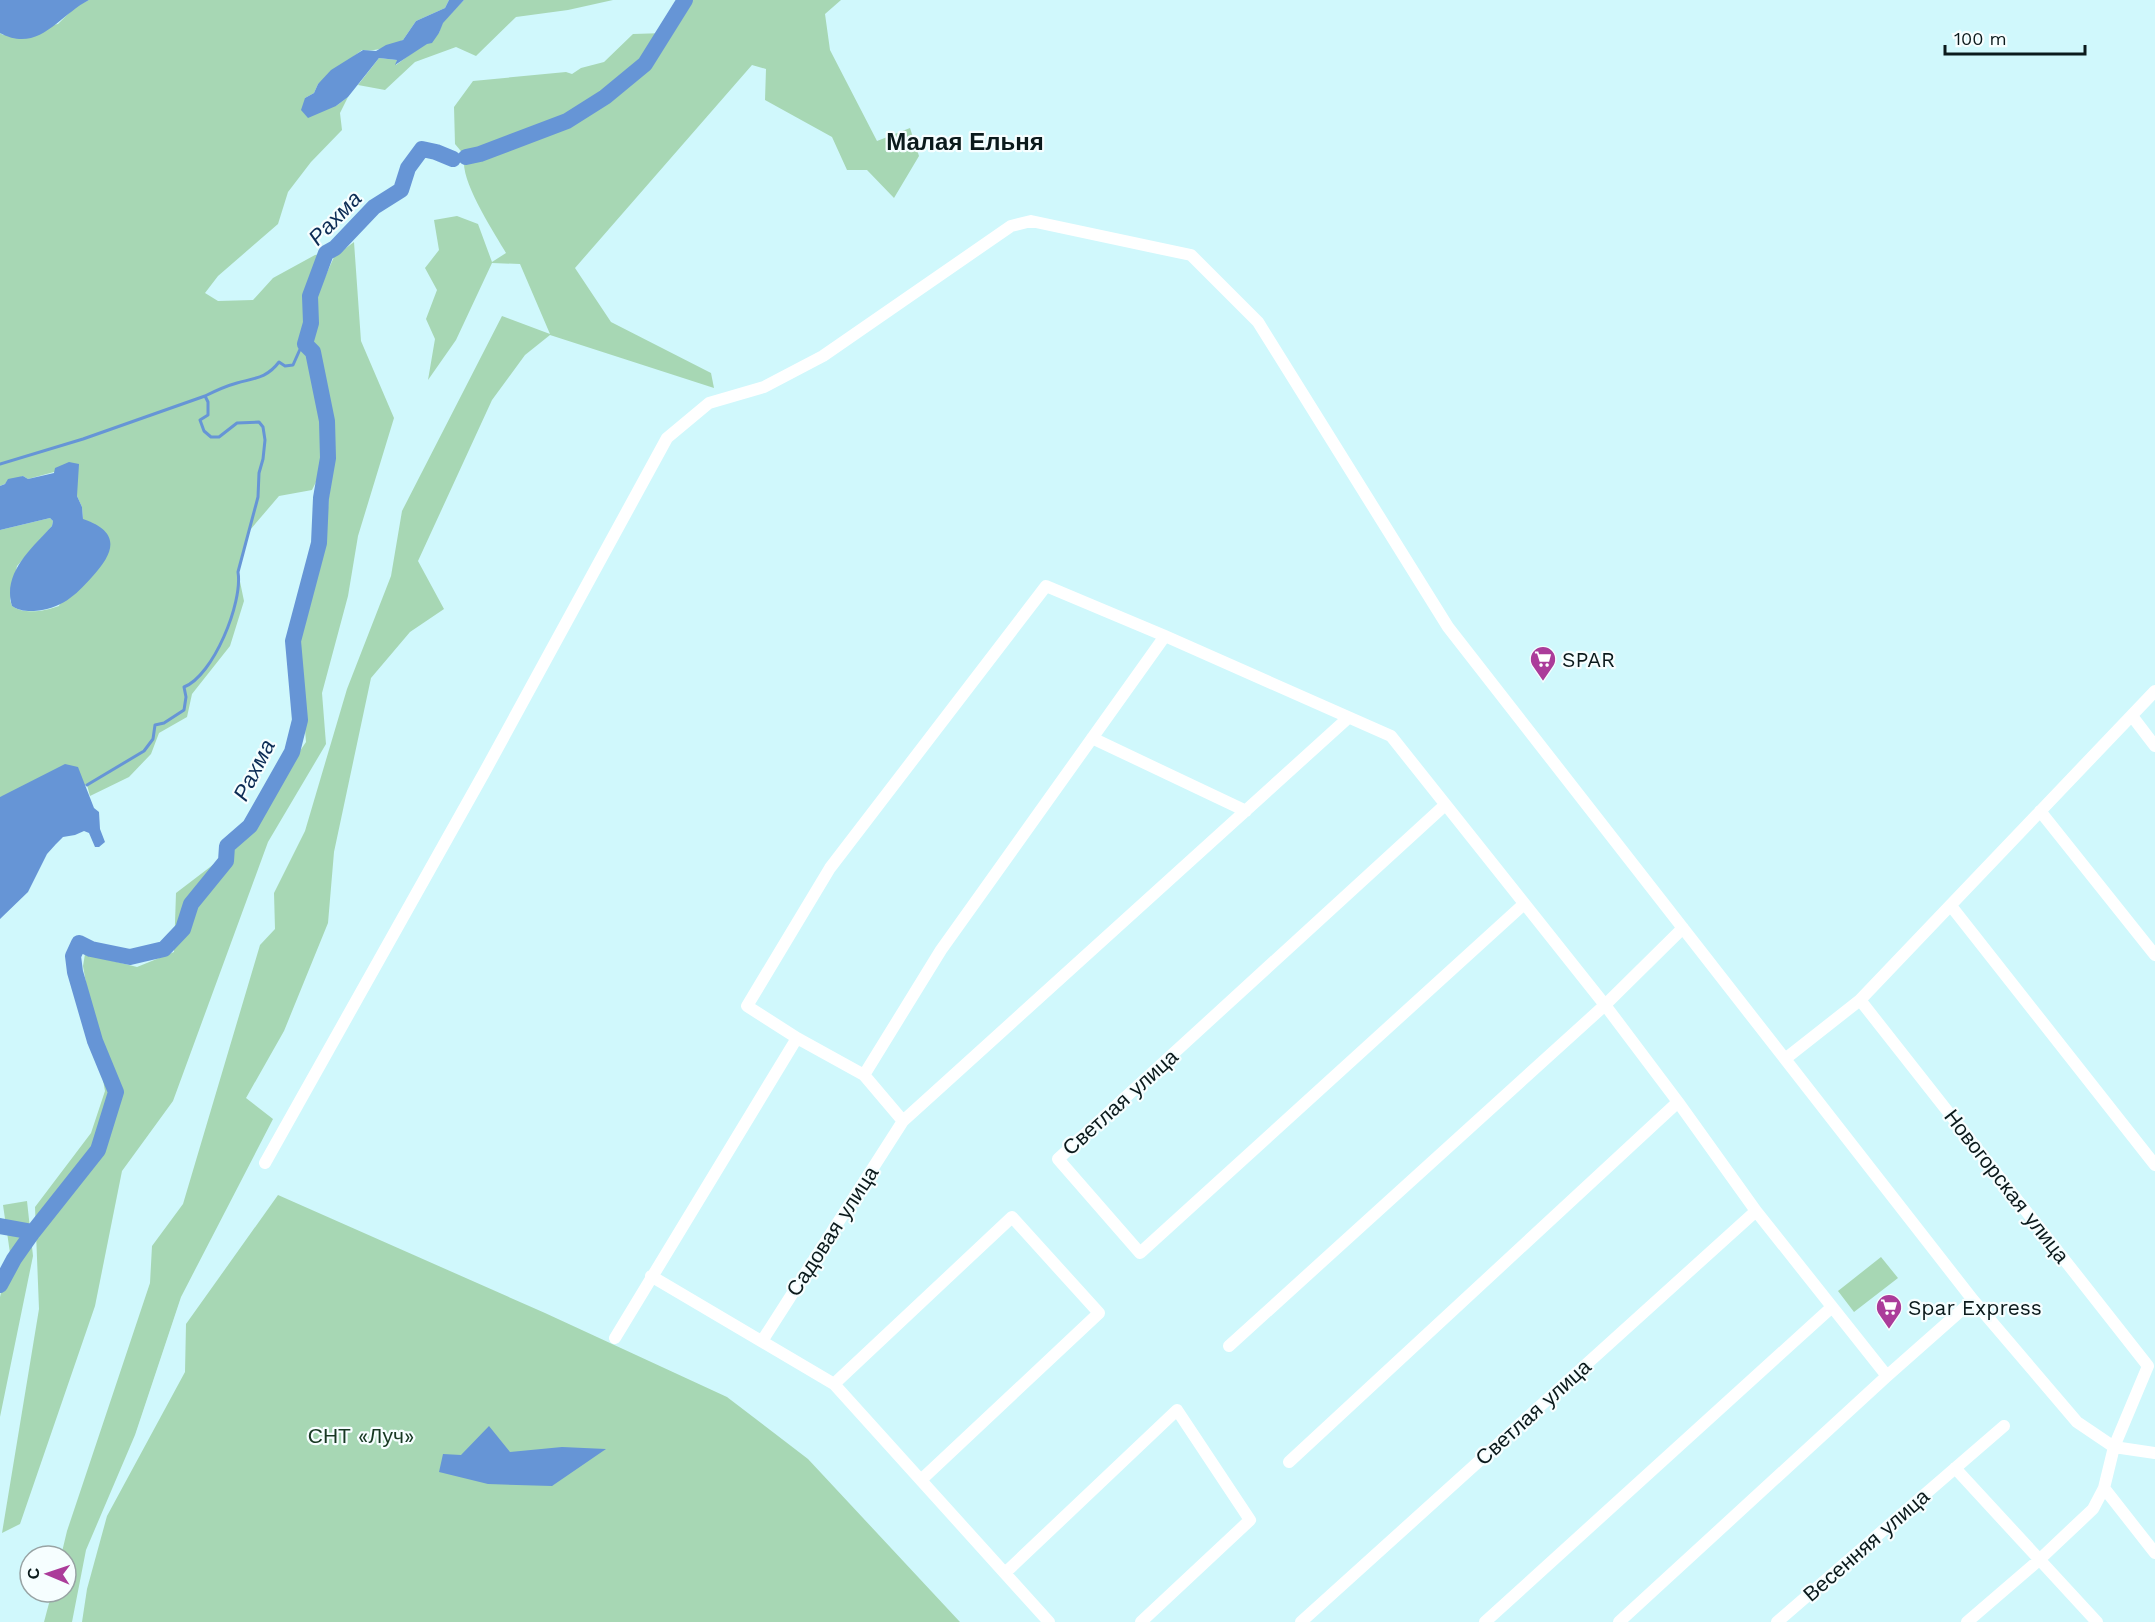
<svg xmlns="http://www.w3.org/2000/svg" width="2155" height="1622" font-family="'Work Sans',sans-serif">
<rect width="100%" height="100%" fill="#d0f8fc"/>
<!-- green -->
<path fill="#a7d7b4" d="M89,0H449L445,8L416,21L403,40C390,46 377,52 362,50L318,84L314,93L305,98L336,106L348,97L340,113L342,130L311,162L288,192L278,224L218,276L205,293L218,301L253,300L273,278L315,255L326,253L310,296L311,323L306,344L313,352L326,411L313,339L316,297L334,257L354,242L361,341L394,418L358,536L348,596L322,693L326,744L268,842L173,1101L122,1171L95,1306L20,1524L2,1533L39,1309L35,1207L91,1133L105,1091L83,966L85,954L137,967L174,952L176,893L235,848L306,742L298,639L326,530L333,452L328,423V458L312,490L279,496L250,530L238,572L244,601L230,646L192,694L187,717L159,733L151,754L129,777L90,796L87,785L0,797V530L50,518L53,521L52,526L17,566L10,600L12,606C25,615 45,611 59,606L90,522L83,520L82,507L77,496L54,472L28,479L23,476L0,486V33L3,35L58,24L76,6Z
M464,0H613L568,10L516,17L476,56L456,47L415,62L385,90L358,85L379,58L397,60L396,65L439,33L442,23Z
M685,0H841L825,14L830,50L877,141L910,128L919,156L894,198L867,170H847L832,137L765,100L766,69L752,65L575,268L611,322L711,373L714,388L550,335L525,355L492,400L418,561L444,609L410,632L371,678L334,852L328,923L284,1031L246,1098L273,1119L181,1297L135,1435L86,1550L72,1622H44L52,1592H66V1556H61L67,1531L150,1283L152,1246L183,1204L260,945L275,929L274,893L305,831L347,689L391,576L402,511L502,316L550,334L520,264L492,263L456,340L428,380L435,339L426,319L437,290L425,268L439,250L434,220L457,216L478,224L492,262L506,253C495,234 457,177 465,156L455,144L454,107L473,81L566,72L572,74L581,68L604,62L633,34L665,33Z
M278,1195L545,1313L727,1397L808,1459L960,1622H82L87,1589L107,1516L185,1372L186,1324Z
M27,1201L33,1256L0,1417V1297L10,1253L3,1205Z
M1881,1257L1898,1278L1854,1312L1838,1291Z"/>
<!-- water -->
<path fill="#6695d6" d="M0,0H89C59,15 39,54 0,33Z
M449,0H464L443,23L439,33L432,43L427,44L395,65L397,60L379,58L348,97L336,106L308,118L301,110L305,98L314,93L318,84L331,70L363,50L376,51L386,45L403,40L416,21L445,8Z
M69,462L79,464L77,496L82,507L83,519C121,532 115,552 92,577C75,596 61,609 34,611C26,611 20,611 12,606C2,573 32,548 52,526L53,521L50,518L0,530V486L5,484L8,479L23,476L28,479L54,473L55,468Z
M65,764L78,767L94,808L99,812L100,829L105,842L99,847H95L89,833L84,831L75,835L63,837L56,844L47,854L28,892L0,919V797Z
M489,1426L510,1452L562,1447L606,1449L552,1486L488,1484L439,1472L443,1454L461,1455Z"/>
<g fill="none" stroke-linecap="round" stroke-linejoin="round">
<!-- stream -->
<path stroke="#6695d6" stroke-width="3" d="M0,464L83,439L205,396
M87,785L144,751L153,739L155,725L164,723L184,710L186,697L184,687C213,676 243,603 238,572L258,497L259,473L263,459L265,440L263,427L259,422L237,423L219,437H211L204,431L200,420L208,415V402L205,396C215,391 226,386 237,383C255,378 267,378 279,362L285,366L293,365L301,347L305,344"/>
<!-- river -->
<path stroke="#6695d6" stroke-width="16" d="M466,157L480,154L567,121L605,97L645,64L685,0
M0,1226L33,1232
M0,1285L14,1259L33,1232L98,1150L116,1092L95,1041L75,972L73,956L79,943L91,949L130,957L164,949L183,929L191,904L226,861L227,846L250,826L292,752L300,720L293,641L319,543L321,498L328,458L327,421L313,352L305,344L311,323L310,296L326,253L335,248L374,207L401,190L408,168L422,149L436,152L453,159"/>
<!-- minor -->
<path stroke="#fff" stroke-width="12" d="M2132,716L2155,746
M1092,738L1246,811
M1445,805L1058,1159L1140,1253L1524,904
M2040,811L2155,955
M1951,906L2155,1165
M1860,1000L2148,1366
M1785,1059L1860,1000L2155,691
M864,1075L941,950L1165,636
M903,1121L864,1075L797,1038L747,1006L830,868L1046,586L1165,636L1391,736L1605,1005L1678,1102L1756,1211L1887,1376
M265,1163L484,773L667,438L709,403L764,387L823,356L1011,226L1031,221L1191,255L1258,322L1448,627L1973,1300L2077,1422L2114,1447L2155,1453
M651,1276L834,1384L1049,1622
M615,1338L797,1038
M762,1341L903,1121L1348,718
M1229,1346L1605,1005L1683,928
M834,1384L1012,1217L1099,1313L921,1480
M1289,1462L1678,1102
M1955,1468L2097,1622
M2104,1488L2155,1553
M1005,1573L1177,1410L1250,1520L1141,1622
M1301,1622L1756,1211
M1485,1622L1832,1307
M1619,1622L1887,1376L1973,1300
M1777,1622L2004,1426
M1967,1622L2039,1560L2093,1509L2104,1488L2114,1447L2148,1366"/>
</g>
<!-- icons -->
<defs>
<g id="supermarket-pin" transform="scale(1.35)"><path d="M0 17L-7.5 6A9.5 9.5 0 1 1 7.5 6Z" fill="#ab3c9a" stroke="#f6feff"/><path d="M-6-5.5h2.5l.6 2H6L4.5 2H-2.5L-4.4-4H-6ZM-1.5 3.2a1.3 1.3 0 1 0 .1 0ZM3 3.2a1.3 1.3 0 1 0 .1 0Z" fill="#fff"/></g>
</defs>
<g fill-rule="evenodd">
<use href="#supermarket-pin" x="1543" y="659"/>
<use href="#supermarket-pin" x="1889" y="1307"/>
</g>
<g text-anchor="middle" dominant-baseline="central" stroke-width="4.5" stroke-linejoin="round" paint-order="stroke">
<!-- poi labels -->
<g font-size="21" fill="#0b1a1c" stroke="#f6feff" text-anchor="start">
<text x="1562" y="659">SPAR</text>
<text x="1908" y="1307">Spar Express</text>
</g>
<!-- street labels -->
<g font-size="21" fill="#0b1a1c" stroke="#f6feff">
<text transform="translate(1120 1102) rotate(-42)">Светлая улица</text>
<text transform="translate(2007 1186) rotate(52)">Новогорская улица</text>
<text transform="translate(832 1231) rotate(-57)">Садовая улица</text>
<text transform="translate(1533 1412) rotate(-42)">Светлая улица</text>
<text transform="translate(1866 1545) rotate(-41)">Весенняя улица</text>
</g>
<!-- park labels -->
<g font-size="21" fill="#173822" stroke="#f6feff">
<text x="361" y="1435">СНТ «Луч»</text>
</g>
<!-- water labels -->
<g font-size="22" font-style="italic" fill="#0b2b54" stroke="#f6feff">
<text transform="translate(335 218) rotate(-46)">Рахма</text>
<text transform="translate(254 770) rotate(-63)">Рахма</text>
</g>
<!-- quarter labels -->
<g font-size="24" font-weight="bold" fill="#0b1a1c" stroke="#f6feff">
<text x="965" y="142">Малая Ельня</text>
</g>
</g>
<!-- north arrow -->
<g transform="translate(48 1574) rotate(272)"><circle r="28" fill="#f6feff" stroke="#98a3a4" stroke-width="1.5"/>
<path d="M0-4.5L10 22L0 15L-10 22Z" fill="#ab3c9a"/>
<text y="-9" font-size="16" font-weight="bold" text-anchor="middle" fill="#0b1a1c">С</text>
</g>
<!-- scale -->
<path d="M1945 45v9h140v-9" fill="none" stroke="#0b1a1c" stroke-width="3"/>
<text x="1954" y="45" font-size="18" fill="#0b1a1c" stroke="#f6feff" stroke-width="4.5" paint-order="stroke">100 m</text>
</svg>
